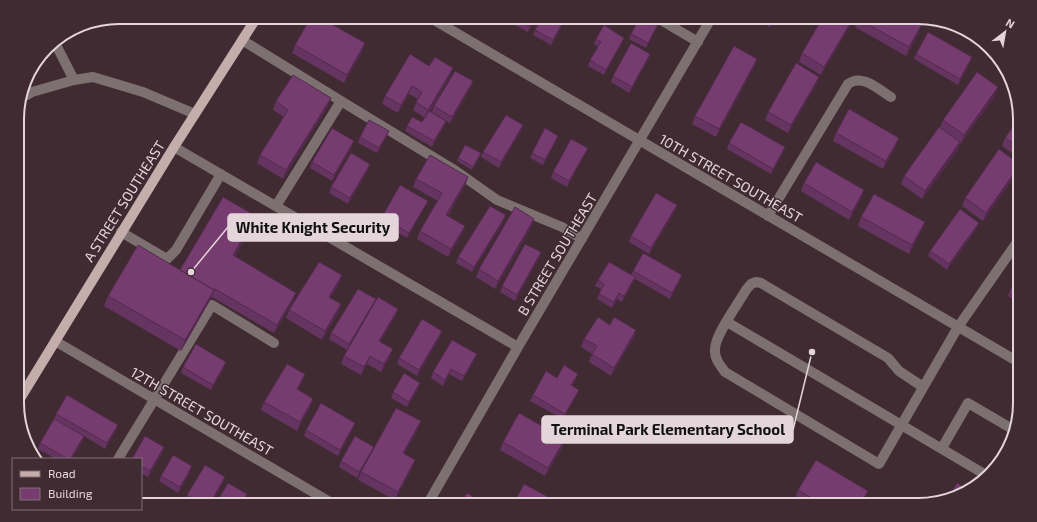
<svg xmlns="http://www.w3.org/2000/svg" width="1037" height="522" font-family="'Exo 2',sans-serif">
<rect width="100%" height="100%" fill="#402b33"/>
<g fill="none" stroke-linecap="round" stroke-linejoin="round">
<!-- minor -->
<path stroke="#7c7070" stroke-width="10" d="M429,17L1020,363
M656,17L698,42
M242,40L341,101L276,206
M54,41L74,80
M21,98L32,92L74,80L93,77L143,92L195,114
M341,101L456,171L497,200L562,227L582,239
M174,147L518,347
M768,216L848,84C862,73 879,90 891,97
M121,232L167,259L176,250L221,174
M727,322L986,475
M55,341L335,505
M923,387L899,371L888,358L761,283L756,282L751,284L746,290C738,304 715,335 715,349C714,358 720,365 725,372L879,464L958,327L1020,238
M942,448L968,403L1014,430
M118,459L212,305L274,343
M427,505L518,347L712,17"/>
<!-- major -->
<path stroke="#c5adac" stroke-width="10" d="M18,402L174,147L257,17"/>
</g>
<!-- wall -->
<path fill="#653460" d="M311,17H328L325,21L362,52L344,83L292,53L295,45Z
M503,17H536L528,32L502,18Z
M567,17L551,45L533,35L535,30Z
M753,17H776L770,27Z
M854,17L851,24L821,75L799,62L802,53Z
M858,19L919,33L906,56L855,27Z
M659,22L657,27L646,48L629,39L631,34Z
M596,39L622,43L604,75L588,66L590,60L598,47L594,44Z
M650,54L648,60L629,93L611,82L613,76Z
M916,54L972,57L970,63L958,85L914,59Z
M757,59L754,67L716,137L692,124L695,116Z
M429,66L453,68L450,76L430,111L446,121L444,126L432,147L405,131L407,126L422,122L425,118L413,110L418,99L409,94L398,113L382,104L385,96Z
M819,77L816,85L788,133L765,120L768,112Z
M473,81L471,87L450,123L432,112L434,106Z
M995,96L961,143H960L957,151L922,199L901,184L904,176L940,128L943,120Z
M276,101L328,106L283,179L257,163L260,155L284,117L273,110Z
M1019,118V158L1002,146L1005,138Z
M389,131L387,136L377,153L358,143L360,137Z
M521,131L499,168L481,157L483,152Z
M836,133L896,146L883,169L833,141Z
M556,141L543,165L530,158L532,153Z
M729,143L785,147L783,153L771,174L727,149Z
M352,147L332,181L310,168L312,162Z
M588,148L585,154L567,187L551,178L553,172Z
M481,153L472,170L457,161L458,158Z
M368,170L348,204L329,193L331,187Z
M1017,173L983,221L962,206L965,198Z
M468,177L465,186L448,216L465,226L462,234L448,257L417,239L420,231L438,201L413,187L416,179Z
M804,183L861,198L849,220L801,191Z
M428,201L425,206L407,238L380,223L382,217Z
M677,205L675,211L649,254L629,242L631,236Z
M861,217L925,222L922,230L909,254L858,226Z
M504,221L472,272L456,263L458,257Z
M253,224L235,256L293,301L274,333L212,297L181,351L104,306L108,296L180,270Z
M531,228L495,289L476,277L479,269Z
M977,228L947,270L928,256L930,251Z
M541,252L539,258L515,301L500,292L502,286Z
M633,271L682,275L680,280L670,299L635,279L633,283L622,302L617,299L612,308L597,299L601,289L595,286L598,280L631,275Z
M1020,273V303L1008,296L1011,288Z
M342,275L339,284L330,298L341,304L338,313L322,340L286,318L289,310Z
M376,299L374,305L347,350L329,339L331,333Z
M398,309L395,317L380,342L390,357L381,372L367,364L361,375L341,364L344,356Z
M610,325L636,330L633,339L611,376L589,362L592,354L581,347L584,339Z
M442,331L440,337L417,376L397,364L399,358Z
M474,360L462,381L449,374L443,386L431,378L433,372Z
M226,362L224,367L211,390L181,373L183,367Z
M305,374L302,382L298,390L310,407L297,431L261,410L264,402Z
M557,378L576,379L572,386L579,390L576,396L563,419L530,401L533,395Z
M418,389L407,407L391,398L393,392Z
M56,414L116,430L105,449L84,436L82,442L72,459H56L38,449L40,443L54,419Z
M355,423L353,429L338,456L304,436L306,430Z
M418,429L404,454L412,468L395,500L358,480L361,472Z
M565,439L562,448L545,476L500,450L503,442Z
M164,447L162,453L148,477L141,473V459Z
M374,447L372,453L357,478L339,467L341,461Z
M190,472L178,493L159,481L161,476Z
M225,477L223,482L210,505H192L185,501L187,495Z
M798,490L865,499L862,505H806L795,498Z
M515,501L550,505H513Z"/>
<!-- shaded-wall -->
<path fill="#532a4e" d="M535,17H536L528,32L530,26Z
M566,17H567L551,45L553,40Z
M774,17H776L770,27L772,21Z
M854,17L851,24L821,75L824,67Z
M659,22L657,27L646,48L648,43Z
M922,24L919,33L906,56L909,47Z
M624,38L622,43L604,75L606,70Z
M365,43L362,52L344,83L347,75Z
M650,54L648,60L629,93L632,87Z
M972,57L970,63L958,85L960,79Z
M757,59L754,67L716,137L719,129Z
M453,68L450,76L425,118L428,110Z
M819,77L816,85L788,133L791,125Z
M473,81L471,87L450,123L452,117Z
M412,86L409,94L398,113L401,105Z
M998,87L995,96L961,143L964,135Z
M331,98L328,106L283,179L286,170Z
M446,121L444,126L432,147L434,141Z
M523,125L521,131L499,168L501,162Z
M389,131L387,136L377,153L379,148Z
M558,136L556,141L543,165L545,160Z
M899,138L896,146L883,169L886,161Z
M354,141L352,147L332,181L334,175Z
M960,142L957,151L922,199L925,191Z
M785,147L783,153L771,174L773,169Z
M588,148L585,154L567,187L569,181Z
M370,164L368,170L348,204L350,198Z
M1019,166L1017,173L983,221L986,213Z
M468,177L465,186L443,223L446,215Z
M864,190L861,198L849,220L852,212Z
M428,201L425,206L407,238L409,233Z
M677,205L675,211L649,254L651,248Z
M506,215L504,221L472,272L474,267Z
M256,216L253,224L230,264L233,255Z
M534,219L531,228L495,289L498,281Z
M925,222L922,230L909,254L912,245Z
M979,223L977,228L947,270L949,264Z
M465,226L462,234L448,257L451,249Z
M541,252L539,258L515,301L517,295Z
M342,275L339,284L326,305L329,297Z
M682,275L680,280L670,299L672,293Z
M635,277L633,283L622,302L624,296Z
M215,289L210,300L181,351L185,340Z
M296,293L293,301L274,333L277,325Z
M619,293L617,299L612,308L614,302Z
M376,299L374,305L347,350L349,344Z
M341,304L338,313L322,340L325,331Z
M398,309L395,317L376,349L379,341Z
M636,330L633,339L611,376L614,368Z
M442,331L440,337L417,376L419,370Z
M393,349L390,357L381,372L384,364Z
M477,354L474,360L462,381L464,376Z
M370,356L367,364L361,375L364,367Z
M226,362L224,367L211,390L213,385Z
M451,369L449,374L443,386L445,380Z
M305,374L302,382L294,398L297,389Z
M578,374L576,379L569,391L571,385Z
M420,383L418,389L407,407L409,402Z
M579,390L576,396L563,419L565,414Z
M313,399L310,407L297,431L300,422Z
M421,421L418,429L400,461L403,453Z
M355,423L353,429L338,456L340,450Z
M118,425L116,430L105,449L107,443Z
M84,436L82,442L72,459H70Z
M565,439L562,448L545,476L548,468Z
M164,447L162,453L148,477L150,471Z
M374,447L372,453L357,478L359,472Z
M415,460L412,468L395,500L398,492Z
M192,466L190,472L178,493L180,487Z
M225,477L223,482L210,505H209Z
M868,491L865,499L862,505H860Z
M247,494L245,500L242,505H241Z"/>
<!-- building -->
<path fill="#763c70" stroke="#532a4e" d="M311,17H319L365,43L347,75L295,45Z
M513,17H535L530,26Z
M542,17H566L553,40L535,30Z
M640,17H651L659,22L648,43L631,34Z
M765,17H774L772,21Z
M823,17H854L824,67L802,53Z
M859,17H909L922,24L909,47L858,19Z
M604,25L624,38L606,70L590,60L601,42L596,39Z
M928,32L972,57L960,79L916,54Z
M631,43L650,54L632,87L613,76Z
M734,46L757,59L719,129L695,116Z
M410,54L429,66L435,57L453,68L428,110L416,102L422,92L412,86L401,105L385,96Z
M796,63L819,77L791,125L768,112Z
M455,71L473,81L452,117L434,106Z
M977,72L998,87L964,135L943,120Z
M293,75L331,98L286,170L260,155L288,110L276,101Z
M849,109L899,138L886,161L836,133Z
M429,111L446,121L434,141L407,126L412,117L422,122Z
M506,115L523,125L501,162L483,152Z
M1019,118V148L1005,138Z
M369,120L389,131L379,148L360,137Z
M741,122L785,147L773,169L729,143Z
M939,127L960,142L925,191L904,176Z
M332,128L354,141L334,175L312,162Z
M545,128L558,136L545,160L532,153Z
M571,139L588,148L569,181L553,172Z
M465,145L481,153L473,167L458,158Z
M999,149L1019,164V166L986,213L965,198Z
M351,153L370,164L350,198L331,187Z
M430,155L468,177L446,215L465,226L451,249L420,231L442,193L416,179Z
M816,162L864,190L852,212L804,183Z
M400,185L428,201L409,233L382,217Z
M656,193L677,205L651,248L631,236Z
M874,194L925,222L912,245L861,217Z
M223,197L256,216L233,255L296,293L277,325L215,289L213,292L214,290L180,270Z
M490,206L506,215L474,267L458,257Z
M515,207L534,219L498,281L479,269Z
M960,209L979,223L949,264L930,251Z
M525,244L541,252L517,295L502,286Z
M138,245L214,290L185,340L108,296Z
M643,253L682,275L672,293L633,271Z
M319,262L342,275L329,297L341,304L325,331L289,310Z
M609,262L635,277L624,296L619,293L614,302L599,294L604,284L598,280Z
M1020,273V293L1011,288Z
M358,289L376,299L349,344L331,333Z
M378,297L398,309L379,341L393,349L384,364L370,356L364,367L344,356Z
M598,317L610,325L614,317L636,330L614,368L592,354L597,346L584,339Z
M422,319L442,331L419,370L399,358Z
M452,340L477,354L464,376L451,369L445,380L433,372Z
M196,344L226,362L213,385L183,367Z
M287,364L305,374L297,389L313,399L300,422L264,402Z
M564,365L578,374L571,385L579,390L565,414L533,395L546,371L557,378Z
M404,373L420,383L409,402L393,392Z
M67,395L118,425L107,443L56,414Z
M321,403L355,423L340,450L306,430Z
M396,408L421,421L403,453L415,460L398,492L361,472Z
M519,413L565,439L548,468L503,442Z
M54,419L84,436L70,459H68L40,443Z
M145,436L164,447L150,471L141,466V459H132Z
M355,436L374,447L359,472L341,461Z
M173,455L192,466L180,487L161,476Z
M816,460L868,491L860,505H823L798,490Z
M205,465L225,477L209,505H204L187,495Z
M228,483L247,494L241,505H215Z
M957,483L968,490L949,497Z
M524,484L552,499L549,505H522L515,501Z
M467,493L487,505H460Z
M254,498L266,505H250Z"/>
<g text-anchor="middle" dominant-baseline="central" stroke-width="3" stroke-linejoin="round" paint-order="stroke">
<!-- street labels -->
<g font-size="14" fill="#e3d5da" stroke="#402b33">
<text transform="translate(731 178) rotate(30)">10TH STREET SOUTHEAST</text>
<text transform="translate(124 201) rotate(-58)">A STREET SOUTHEAST</text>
<text transform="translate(557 254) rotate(-59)">B STREET SOUTHEAST</text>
<text transform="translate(202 411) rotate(30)">12TH STREET SOUTHEAST</text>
</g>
</g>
<!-- crop -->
<path d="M0 0H1037V522H0ZM119 24H918A95 95 0 0 1 1013 119V403A95 95 0 0 1 918 498H119A95 95 0 0 1 24 403V119A95 95 0 0 1 119 24Z" fill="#402b33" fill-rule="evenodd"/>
<path fill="none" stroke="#e3d5da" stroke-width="2" d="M119 24H918A95 95 0 0 1 1013 119V403A95 95 0 0 1 918 498H119A95 95 0 0 1 24 403V119A95 95 0 0 1 119 24Z"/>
<!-- callouts -->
<path fill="none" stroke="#e3d5da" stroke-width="1.5" d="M191 272L228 227M812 352L793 430"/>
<g fill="#e3d5da" stroke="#402b33" stroke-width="1.5">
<circle cx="191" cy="272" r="4"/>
<circle cx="812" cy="352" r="4"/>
</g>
<g fill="#e3d5da" stroke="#e3d5da" stroke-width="1.5">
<rect x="228" y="214" width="170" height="27" rx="4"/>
<rect x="542" y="416" width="251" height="27" rx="4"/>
</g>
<g font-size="15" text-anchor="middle" font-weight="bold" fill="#111">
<text x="313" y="233">White Knight Security</text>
<text x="668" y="435">Terminal Park Elementary School</text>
</g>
<!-- legend -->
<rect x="12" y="458" width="130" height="52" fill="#402b33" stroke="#816f76"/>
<rect x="20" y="471" width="20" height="6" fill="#c5adac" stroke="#816f76"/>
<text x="48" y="478" font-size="12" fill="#e3d5da">Road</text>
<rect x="20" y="488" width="20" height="12" fill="#763c70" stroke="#816f76"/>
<text x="48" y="498" font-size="12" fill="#e3d5da">Building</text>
<!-- north arrow -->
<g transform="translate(1005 32) rotate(31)" stroke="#402b33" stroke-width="3" paint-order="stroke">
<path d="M0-3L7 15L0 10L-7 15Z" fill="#e3d5da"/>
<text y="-6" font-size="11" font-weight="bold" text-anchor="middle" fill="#e3d5da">N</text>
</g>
</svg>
